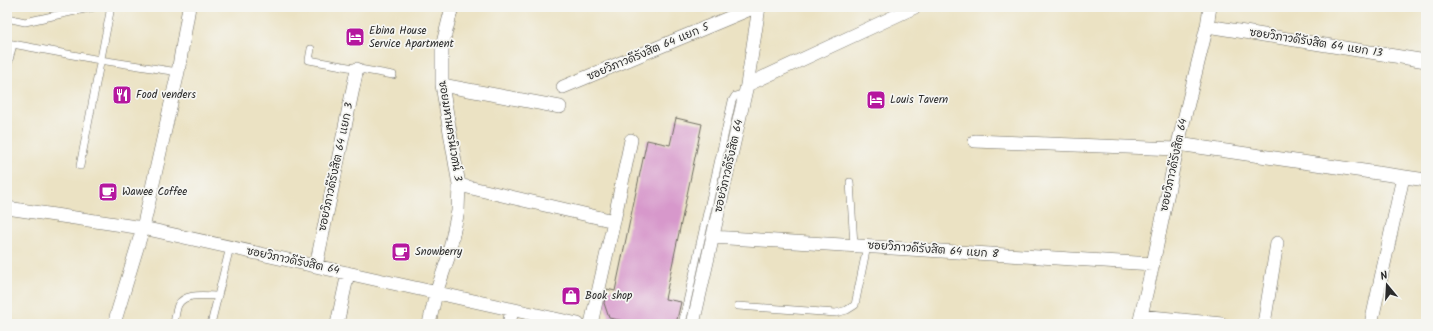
<svg xmlns="http://www.w3.org/2000/svg" width="1433" height="331" font-family="Kalam,'Playpen Sans Thai',sans-serif">
<rect width="100%" height="100%" fill="#f6f6f2"/>
<filter id="ink" filterUnits="userSpaceOnUse"><feTurbulence type="fractalNoise" baseFrequency=".025" numOctaves="2"/><feDisplacementMap in="SourceGraphic" scale="8" xChannelSelector="R" yChannelSelector="G"/><feConvolveMatrix kernelMatrix="1 2 1 2 8 2 1 2 1" color-interpolation-filters="sRGB"/></filter>
<filter id="wash" filterUnits="userSpaceOnUse"><feTurbulence type="fractalNoise" baseFrequency=".012" numOctaves="4" result="noise"/><feDisplacementMap in="SourceGraphic" scale="16" xChannelSelector="R" yChannelSelector="G"/><feGaussianBlur stdDeviation="0.9" result="paint"/><feColorMatrix in="noise" values="0 0 0 0 0 0 0 0 0 0 0 0 0 0 0 0 0 1.4 0 .05"/><feComposite in="paint" operator="in"/></filter>
<g filter="url(#wash)">
<rect width="100%" height="100%" fill="#ebe2c3"/>
<g id="blocks">
<!-- building -->
<path fill="#d798cb" d="M676,118L702,124L665,299L681,302L676,324H640L609,318L604,303L607,289L615,291L647,140L670,145Z"/>
</g>
</g>
<g filter="url(#ink)">
<use href="#blocks" fill-opacity="0" stroke="#6e6b60" stroke-width="1"/>
<g fill="none" stroke-linecap="round" stroke-linejoin="round">
<!-- service casing -->
<g stroke="#6e6b60" stroke-width="8">
<path id="service" d="M7,18L25,22L94,7
M7,43L100,60L178,72
M311,49L309,60L393,75
M7,68L13,44
M80,166L110,12L108,7
M850,182L854,245
M738,306L836,313L847,310L855,305L867,246
M174,324C175,318 176,310 178,305C185,292 206,296 218,296
M211,324L230,247
M682,324L732,101L735,96L745,93"/>
</g>
<!-- minor casing -->
<g stroke="#6e6b60" stroke-width="14">
<path id="minor" d="M1207,26L1426,61
M442,85L560,107
M747,85L915,7
M563,87L755,7
M975,141L1177,149
M1178,144L1426,180
M459,185L614,221L591,324
M7,208L143,228L578,324
M614,221L631,140
M712,237L1153,264
M316,266L357,69
M1141,316L1222,324
M116,324V317L143,228L178,72L189,7
M337,324L348,273
M429,324L436,293L448,258L458,211L459,185L442,85V47L452,7
M509,324L512,310
M693,324L747,85L759,7
M1139,324L1153,264L1178,144L1207,26L1210,7
M1264,324L1277,243
M1371,324L1403,177"/>
</g>
<!-- service -->
<use href="#service" stroke="#fff" stroke-width="7"/>
<!-- minor -->
<use href="#minor" stroke="#fff" stroke-width="13"/>
</g>
</g>
<!-- icons -->
<defs>
<g id="hotel-square" transform="scale(1)"><rect x="-9" y="-9" width="18" height="18" rx="4" fill="#b5179e" stroke="#f6f6f2"/><path d="M-6-4.5h1.5V1H6V5H4.5V3h-9V5H-6ZM-4 0a1.8 1.8 0 1 1 3.6 0ZM.5 0V-2.5h3Q6-2.5 6 0Z" fill="#fff"/></g>
<g id="restaurant-square" transform="scale(1)"><rect x="-9" y="-9" width="18" height="18" rx="4" fill="#b5179e" stroke="#f6f6f2"/><path d="M-5-6h1v4h1v-4h1v4h1v-4h1v5L-1.5 .5V6h-2V.5L-5-1ZM5-6V6H3V1.5H1.5Q1.5-4 5-6Z" fill="#fff"/></g>
<g id="cafe-square" transform="scale(1)"><rect x="-9" y="-9" width="18" height="18" rx="4" fill="#b5179e" stroke="#f6f6f2"/><path d="M-5.5-4.5H6V0H3Q3 3.5 0 3.5H-2.5Q-5.5 3.5-5.5 0ZM3-3.2v2h1.7v-2ZM-6 4.5H4V6H-6Z" fill="#fff"/></g>
<g id="shop-square" transform="scale(1)"><rect x="-9" y="-9" width="18" height="18" rx="4" fill="#b5179e" stroke="#f6f6f2"/><path d="M-5-2.5h2.3a2.7 3.5 0 0 1 5.4 0H5L5.5 6h-11ZM-1.5-2.5h3a1.5 2.3 0 0 0-3 0Z" fill="#fff"/></g>
</defs>
<g fill-rule="evenodd">
<use href="#hotel-square" x="355" y="37"/>
<use href="#restaurant-square" x="122" y="95"/>
<use href="#hotel-square" x="876" y="100"/>
<use href="#cafe-square" x="108" y="192"/>
<use href="#cafe-square" x="401" y="252"/>
<use href="#shop-square" x="571" y="296"/>
</g>
<g text-anchor="middle" dominant-baseline="central" stroke-width="3.5" stroke-linejoin="round" paint-order="stroke">
<!-- poi labels -->
<g font-size="11" fill="#2b2b2b" stroke="#f6f6f2" text-anchor="start">
<text x="369" y="31">Ebina House<tspan x="369" dy="13">Service Apartment</tspan></text>
<text x="136" y="95">Food venders</text>
<text x="890" y="100">Louis Tavern</text>
<text x="122" y="192">Wawee Coffee</text>
<text x="415" y="252">Snowberry</text>
<text x="585" y="296">Book shop</text>
</g>
<!-- street labels -->
<g font-size="11" fill="#2b2b2b" stroke="#f6f6f2">
<text transform="translate(1316 43) rotate(9)">ซอยวิภาวดีรังสิต 64 แยก 13</text>
<text transform="translate(648 52) rotate(-23)">ซอยวิภาวดีรังสิต 64 แยก 5</text>
<text transform="translate(450 131) rotate(81)">ซอยมหานครนิเวศน์ 3</text>
<text transform="translate(1174 165) rotate(-78)">ซอยวิภาวดีรังสิต 64</text>
<text transform="translate(729 166) rotate(-77)">ซอยวิภาวดีรังสิต 64</text>
<text transform="translate(336 167) rotate(-78)">ซอยวิภาวดีรังสิต 64 แยก 3</text>
<text transform="translate(933 250) rotate(4)">ซอยวิภาวดีรังสิต 64 แยก 8</text>
<text transform="translate(293 261) rotate(12)">ซอยวิภาวดีรังสิต 64</text>
</g>
</g>
<!-- margin -->
<rect width="1433" height="331" fill="none" stroke="#f6f6f2" stroke-width="24"/>
<!-- north arrow -->
<g transform="translate(1387 285) rotate(342)" stroke="#f6f6f2" stroke-width="3" paint-order="stroke">
<path d="M0-3L7 15L0 10L-7 15Z" fill="#2b2b2b"/>
<text y="-6" font-size="11" font-weight="bold" text-anchor="middle" fill="#2b2b2b">N</text>
</g>
</svg>
